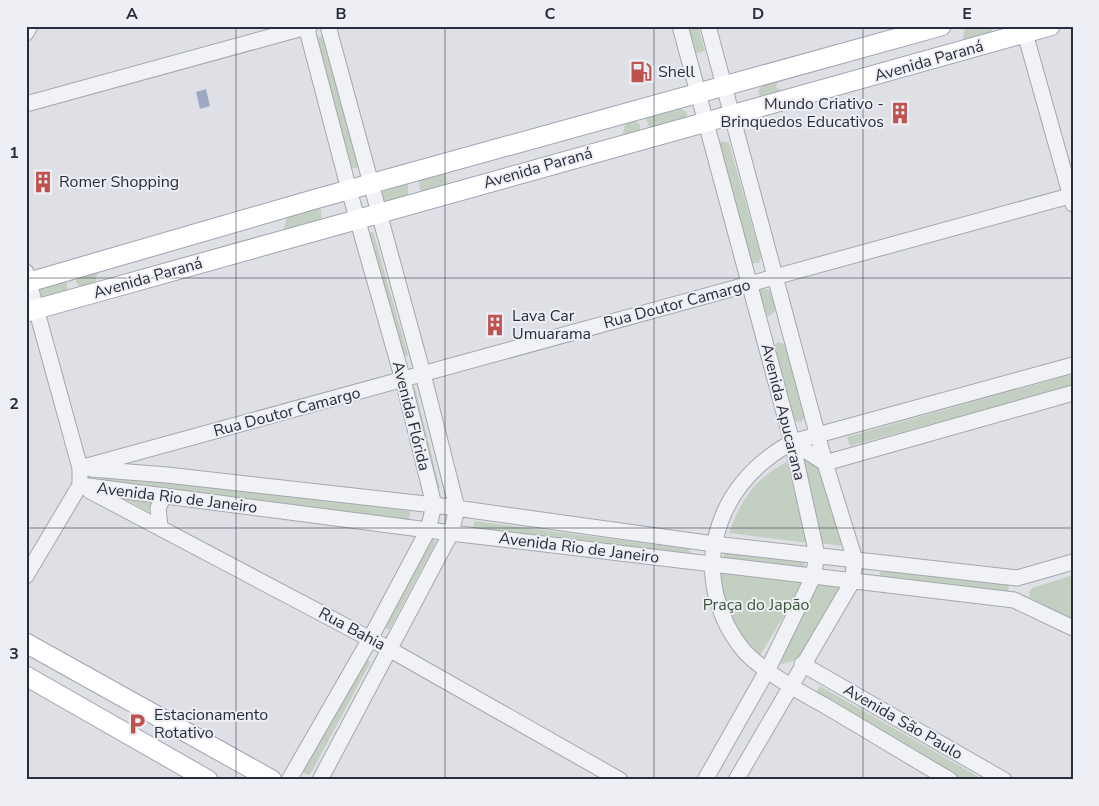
<svg xmlns="http://www.w3.org/2000/svg" width="1099" height="806" font-family="'Nunito Sans',sans-serif">
<rect width="100%" height="100%" fill="#dfe0e6"/>
<!-- green -->
<path fill="#c2cfc1" d="M682,26H698L705,51L690,55Z
M971,26H992V36L967,41L963,38L965,28Z
M322,36L359,167L350,169L313,39Z
M778,81L776,88L781,90L777,99L762,100L758,91L762,85Z
M679,108L687,112V121L650,132L646,117Z
M635,120L640,125V133L622,139L625,123Z
M722,141L729,143L761,257L759,263H751L716,146Z
M446,173L447,189L424,193L420,190L419,180Z
M408,182V194L415,199L383,205L380,193Z
M317,206L321,210V221L282,235L288,214Z
M373,232L408,355L400,357L365,234Z
M99,268L94,287L81,289L76,282L78,277Z
M66,278L68,291L42,298L39,289L42,285Z
M760,288L770,290L776,310L770,316L762,314L758,291Z
M778,342L785,344L805,416L801,422L791,421L771,348Z
M1073,374V386L850,446L847,437Z
M410,387L415,388L440,488L435,491Z
M798,461H810L818,467L842,546L821,543Z
M787,462L808,543L729,533C741,500 755,478 787,462Z
M101,474L410,511L409,520L100,483Z
M121,497L151,502L149,512Z
M474,521L690,549L689,558L473,529Z
M430,538L436,542L389,630L381,625Z
M724,551L805,560L804,571L723,562Z
M880,571L1009,584L1008,594L879,581Z
M720,572L805,581L759,657C735,627 723,612 720,572Z
M1073,575V620L1030,598L1029,592L1032,588Z
M815,583L841,586L799,659L783,664L768,661Z
M367,657L370,663L311,773L308,775L301,771Z
M820,686L984,780H962L814,695Z"/>
<!-- water -->
<path fill="#9da9c3" d="M206,89L210,106L200,109L196,92Z"/>
<g fill="none" stroke-linecap="round" stroke-linejoin="round">
<!-- minor casing -->
<g stroke="#a5a7af" stroke-width="17">
<path id="minor" d="M680,26L792,442L817,555L813,577L768,669L705,780
M708,26L825,463L855,560L852,582L736,780
M1023,26L1073,204
M26,33L30,26
M26,104L310,26
M26,272L80,468V485L26,576
M792,442L825,463
M825,463L1073,393
M80,468L1073,195
M91,469L167,475L434,505L714,544L1017,578L1073,562
M80,485L451,533L1014,600L1073,628
M90,491L389,649L620,780
M160,526L158,508L164,496
M802,664L1004,780
M289,780L370,639L428,530L434,505L403,380L349,190L306,26
M320,780L451,533L457,508L423,374L328,26
M950,780C907,755 865,729 822,704C800,692 760,669 744,651C718,620 706,576 716,537C726,494 755,463 792,442L1073,365"/>
</g>
<!-- major casing -->
<g stroke="#9fa3b1" stroke-width="21">
<path id="major" d="M26,283L312,200L941,26
M26,312L1050,26
M26,643L272,780
M26,676L208,780"/>
</g>
<!-- minor -->
<use href="#minor" stroke="#f1f2f5" stroke-width="15"/>
<!-- major -->
<use href="#major" stroke="#fff" stroke-width="19"/>
</g>
<!-- grid -->
<path fill="none" stroke="#292d3b" stroke-width="1" stroke-opacity="0.55" d="M236,26V780M445,26V780M654,26V780M863,26V780M26,278H1073M26,528H1073"/>
<!-- icons -->
<defs>
<g id="fuel-bare" transform="scale(1.725)"><path d="M-5.5-6h7V0h2V4h1.3V-2.5L3-4.5l.8-.8L6-3V5H2.5V1h-1V6h-7ZM-4.2-4.7v3.2H.2V-4.7Z" fill="#be5250" stroke="#eeeff4" stroke-width="2.5" paint-order="stroke"/></g>
<g id="building-bare" transform="scale(1.725)"><path d="M-4-6H4V6H1V3H-1V6H-4ZM-2.5-4.3h1.7v1.8h-1.7ZM.8-4.3h1.7v1.8H.8ZM-2.5-1h1.7V.8h-1.7ZM.8-1h1.7V.8H.8Z" fill="#be5250" stroke="#eeeff4" stroke-width="2.5" paint-order="stroke"/></g>
<g id="parking-bare" transform="scale(1.725)"><path d="M-3.5-5.5H1a3.5 3.5 0 0 1 0 7H-1V5.5H-3.5ZM-1-3.4V-.6H.8a1.4 1.4 0 0 0 0-2.8Z" fill="#be5250" stroke="#eeeff4" stroke-width="2.5" paint-order="stroke"/></g>
</defs>
<g fill-rule="evenodd">
<use href="#fuel-bare" x="641" y="72"/>
<use href="#building-bare" x="900" y="113"/>
<use href="#building-bare" x="43" y="182"/>
<use href="#building-bare" x="495" y="325"/>
<use href="#parking-bare" x="137" y="724"/>
</g>
<g text-anchor="middle" dominant-baseline="central" stroke-width="4" stroke-linejoin="round" paint-order="stroke">
<!-- street labels -->
<g font-size="16" fill="#292d3b" stroke="#eeeff4">
<text transform="translate(929 61) rotate(-16)">Avenida Paraná</text>
<text transform="translate(538 168) rotate(-16)">Avenida Paraná</text>
<text transform="translate(148 278) rotate(-16)">Avenida Paraná</text>
<text transform="translate(677 304) rotate(-15)">Rua Doutor Camargo</text>
<text transform="translate(287 412) rotate(-15)">Rua Doutor Camargo</text>
<text transform="translate(783 412) rotate(76)">Avenida Apucarana</text>
<text transform="translate(411 416) rotate(76)">Avenida Flórida</text>
<text transform="translate(177 498) rotate(7)">Avenida Rio de Janeiro</text>
<text transform="translate(579 548) rotate(7)">Avenida Rio de Janeiro</text>
<text transform="translate(352 629) rotate(28)">Rua Bahia</text>
<text transform="translate(903 722) rotate(30)">Avenida São Paulo</text>
</g>
<!-- poi labels -->
<g font-size="16" fill="#292d3b" stroke="#eeeff4" text-anchor="start">
<text x="658" y="72">Shell</text>
<text x="884" y="104" text-anchor="end">Mundo Criativo -<tspan x="884" dy="18">Brinquedos Educativos</tspan></text>
<text x="59" y="182">Romer Shopping</text>
<text x="512" y="316">Lava Car<tspan x="512" dy="18">Umuarama</tspan></text>
<text x="154" y="715">Estacionamento<tspan x="154" dy="18">Rotativo</tspan></text>
</g>
<!-- park labels -->
<g font-size="16" fill="#395638" stroke="#eeeff4">
<text x="756" y="605">Praça do Japão</text>
</g>
</g>
<!-- border -->
<rect width="1099" height="806" fill="none" stroke="#eeeff4" stroke-width="55"/>
<rect x="28" y="28" width="1044" height="750" fill="none" stroke="#292d3b" stroke-width="2"/>
<g font-size="16" text-anchor="middle" font-weight="bold" fill="#292d3b">
<text x="132" y="19">A</text>
<text x="341" y="19">B</text>
<text x="550" y="19">C</text>
<text x="758" y="19">D</text>
<text x="967" y="19">E</text>
<text x="14" y="158">1</text>
<text x="14" y="409">2</text>
<text x="14" y="659">3</text>
</g>
</svg>
